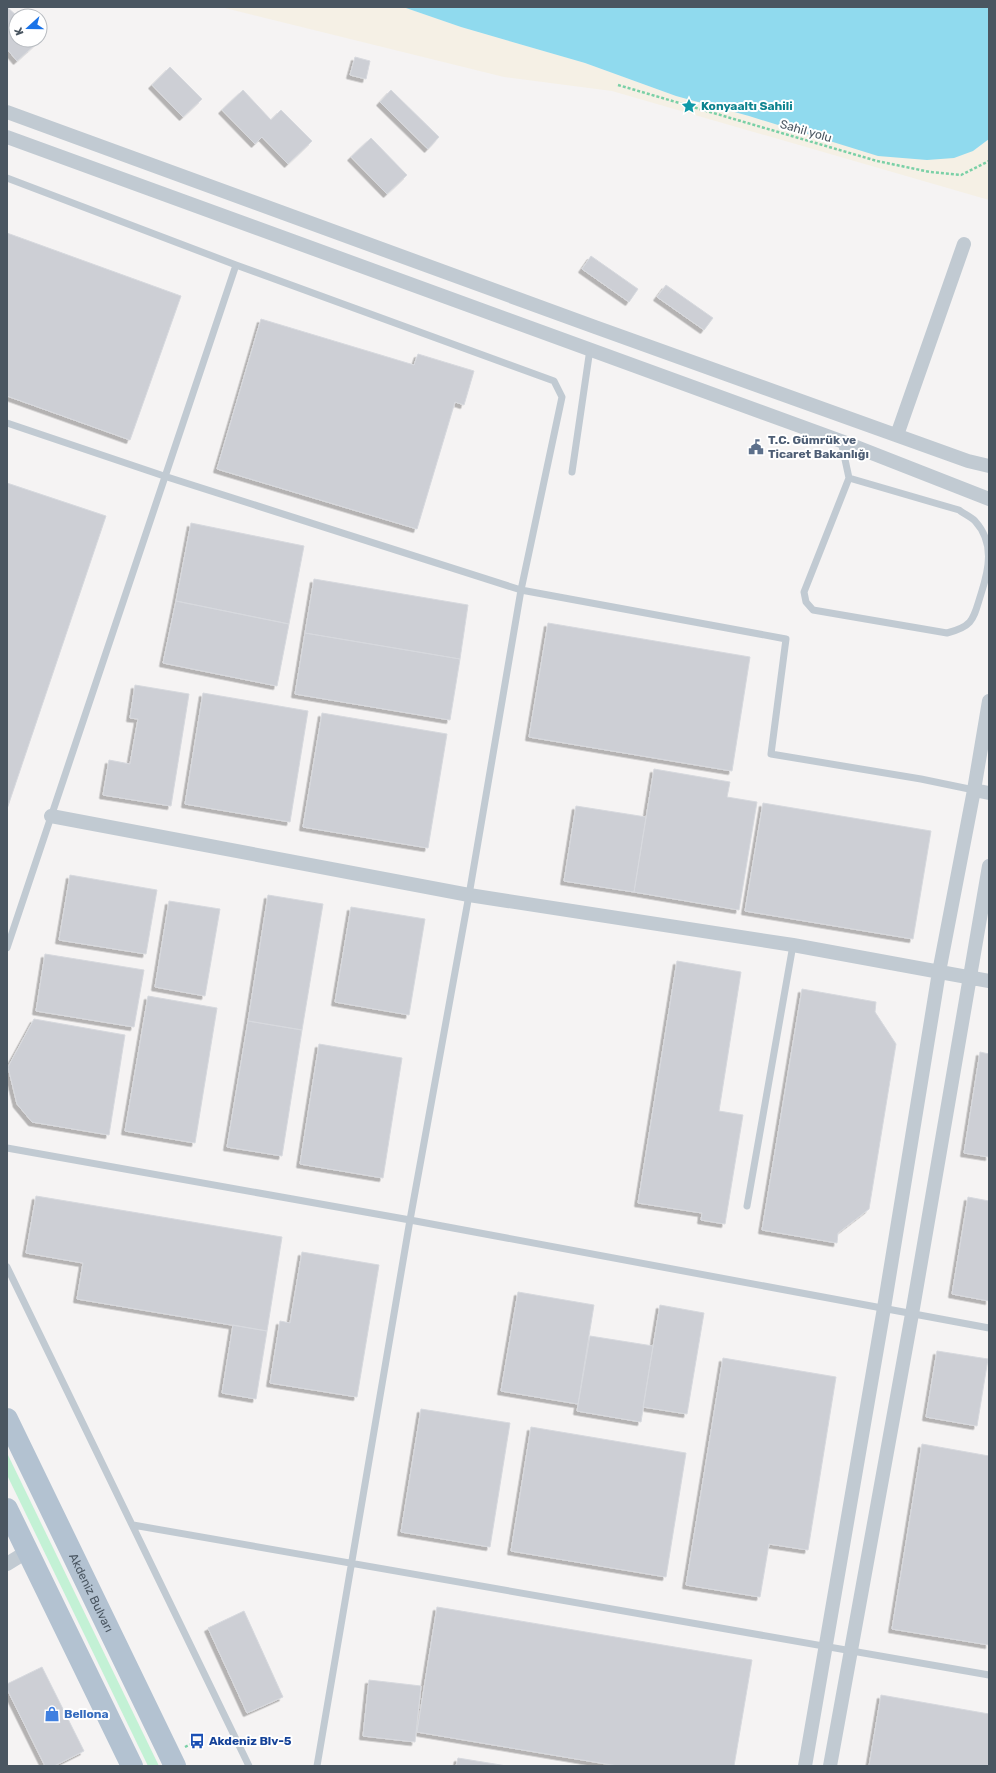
<svg xmlns="http://www.w3.org/2000/svg" width="996" height="1773" font-family="Rubik,sans-serif">
<defs>
<filter id="shadow"><feDropShadow dx="-3.5" dy="3.5" stdDeviation="0" flood-color="#0004"/></filter>
</defs>
<rect width="100%" height="100%" fill="#f5f3f3"/>
<!-- green -->
<path fill="#c3f1d5" d="M7,1453L159,1766H148L7,1475Z"/>
<!-- sand -->
<path fill="#f5f0e5" d="M221,7H403L461,27L585,63L676,96L749,116L973,151L989,139V200L612,91L504,77Z"/>
<!-- water -->
<path fill="#90daee" d="M403,7H989V139L973,151L954,158L927,160L878,156L749,116L676,96L585,63L461,27Z"/>
<!-- building -->
<path fill="#cdcfd5" stroke="#d7d9de" filter="url(#shadow)" d="M7,7L17,16L16,40L39,41L17,61L7,49Z
M355,57L370,61L366,79L350,75Z
M170,67L202,99L183,117L152,85Z
M243,90L271,120L281,110L312,141L288,164L262,137L255,144L222,110Z
M391,90L439,137L428,149L380,102Z
M371,138L407,175L387,194L351,157Z
M7,233L181,296L130,440L7,396Z
M591,256L638,289L629,302L582,269Z
M666,285L713,318L704,330L657,297Z
M261,319L414,365L418,354L474,371L464,405L455,402L417,529L217,469Z
M7,483L106,516L7,809Z
M191,523L304,546L289,624L176,601Z
M314,579L468,605L460,659L305,633Z
M176,601L289,624L277,686L163,663Z
M548,623L750,657L732,771L529,737Z
M305,633L460,659L450,720L295,694Z
M135,685L189,694L171,806L103,795L109,760L130,764L138,719L130,718Z
M203,693L308,711L290,822L185,804Z
M322,713L447,734L428,848L303,827Z
M654,769L730,782L727,797L757,802L739,910L634,892Z
M763,803L931,831L913,939L745,911Z
M576,806L646,817L634,892L564,881Z
M70,875L157,890L146,954L59,940Z
M268,895L323,904L302,1030L248,1021Z
M169,901L220,909L205,996L155,987Z
M351,907L425,919L409,1015L335,1002Z
M45,954L144,970L134,1027L36,1011Z
M677,961L741,972L719,1111L743,1115L725,1224L701,1220L702,1213L638,1203Z
M802,989L876,1002L875,1012L896,1044L869,1209L838,1233L837,1243L762,1230Z
M148,996L217,1008L195,1143L125,1131Z
M34,1019L125,1035L109,1135L32,1122L17,1104L8,1067Z
M248,1021L302,1030L282,1156L227,1147Z
M319,1044L402,1058L383,1178L300,1164Z
M980,1052L989,1054V1157L964,1153Z
M36,1196L282,1237L267,1331L77,1299L83,1263L26,1253Z
M968,1197L989,1201V1301L952,1294Z
M302,1252L379,1265L357,1397L270,1383L280,1321L290,1323Z
M518,1292L594,1305L578,1404L501,1391Z
M660,1305L704,1313L687,1414L643,1407Z
M233,1325L267,1331L256,1399L222,1393Z
M590,1336L653,1346L641,1422L577,1411Z
M937,1351L988,1359L977,1426L926,1417Z
M723,1358L836,1377L808,1550L769,1544L760,1597L686,1585Z
M421,1409L510,1423L490,1547L401,1532Z
M531,1427L686,1453L666,1577L511,1551Z
M922,1444L989,1456V1645L892,1629Z
M437,1607L752,1660L734,1766H618L417,1732Z
M244,1611L283,1697L247,1713L208,1628Z
M42,1667L84,1751L54,1766H45L7,1689V1684Z
M369,1680L421,1686L415,1742L363,1736Z
M881,1695L989,1714V1766H869Z
M458,1758L507,1766H456Z"/>
<g fill="none" stroke-linecap="round" stroke-linejoin="round">
<!-- path -->
<path stroke="#7ad0a6" stroke-width="2.5" stroke-dasharray="3 2" stroke-linecap="butt" d="M618,85L877,161L930,172L961,175L989,161
M185,1747L197,1741"/>
<!-- service -->
<path stroke="#c1cad2" stroke-width="7" d="M7,178L236,265L554,381L562,397L521,590L469,895L410,1220L317,1766
M7,423L164,476L521,590L786,639L771,754L921,779L974,790
M841,441L849,478
M572,472L590,349
M849,478L959,510C964,514 971,517 975,521C995,543 989,569 981,594C973,619 974,626 947,633L813,610L806,602L804,592Z
M7,948L236,265
M7,1148L410,1220L989,1328
M747,1206L793,945
M7,1267L249,1766
M133,1525L989,1675"/>
<!-- minor -->
<path stroke="#c1cad2" stroke-width="14" d="M7,112L595,327L968,461L989,466
M7,137L841,441L989,499
M897,435L964,244
M974,790L989,793
M51,816L469,895L793,945L989,981
M7,1564L28,1551
M805,1766L884,1308L939,972L974,790L989,701
M830,1766L912,1314L989,866"/>
<!-- primary -->
<g stroke="#b3c2d1" stroke-width="22">
<path id="s1" d="M7,1419L175,1766"/>
<path d="M7,1509L132,1766"/>
</g>
</g>
<!-- icons -->
<defs>
<g id="sight-bare" transform="scale(1.2)"><path d="M0-6L1.8-2.2L6-1.7L2.9 1.2L3.7 5.4L0 3.3L-3.7 5.4L-2.9 1.2L-6-1.7L-1.8-2.2Z" fill="#0f9aa8" stroke="#fff" stroke-width="2.5" paint-order="stroke"/></g>
<g id="civic-bare" transform="scale(1.2)"><path d="M-.6-6.5H3V-4.5H.6V-3L4-1V1h2V6H-6V1h2V-1L-.6-3ZM-1.2 2.5V6h2.4V2.5Z" fill="#5c6f8a" stroke="#fff" stroke-width="2.5" paint-order="stroke"/></g>
<g id="shop-bare" transform="scale(1.2)"><path d="M-5-2.5h2.3a2.7 3.5 0 0 1 5.4 0H5L5.5 6h-11ZM-1.5-2.5h3a1.5 2.3 0 0 0-3 0Z" fill="#3f7fe0" stroke="#fff" stroke-width="2.5" paint-order="stroke"/></g>
<g id="bus-bare" transform="scale(1.2)"><path d="M-5-6H5V4H4V6H2V4H-2V6H-4V4H-5ZM-3.5-4V0h7V-4ZM-3.5 1.2v1.5H-2V1.2ZM2 1.2v1.5H3.5V1.2Z" fill="#1a4fb4" stroke="#fff" stroke-width="2.5" paint-order="stroke"/></g>
</defs>
<g fill-rule="evenodd">
<use href="#sight-bare" x="689" y="106"/>
<use href="#civic-bare" x="756" y="447"/>
<use href="#shop-bare" x="52" y="1714"/>
<use href="#bus-bare" x="197" y="1741"/>
</g>
<g text-anchor="middle" dominant-baseline="central" stroke-width="4" stroke-linejoin="round" paint-order="stroke">
<!-- culture labels -->
<g font-size="12" font-weight="bold" fill="#0d838f" stroke="#fff" text-anchor="start">
<text x="701" y="106">Konyaaltı Sahili</text>
</g>
<!-- street labels -->
<g font-size="12" fill="#4a5661" stroke="#fff">
<text transform="translate(806 131) rotate(16)">Sahil yolu</text>
<text stroke="none"><textPath href="#s1" startOffset="193">Akdeniz Bulvarı</textPath></text>
</g>
<!-- service labels -->
<g font-size="12" font-weight="bold" fill="#4e5e75" stroke="#fff" text-anchor="start">
<text x="768" y="440">T.C. Gümrük ve<tspan x="768" dy="14">Ticaret Bakanlığı</tspan></text>
</g>
<!-- shop labels -->
<g font-size="12" font-weight="bold" fill="#366cbe" stroke="#fff" text-anchor="start">
<text x="64" y="1714">Bellona</text>
</g>
<!-- transit labels -->
<g font-size="12" font-weight="bold" fill="#164399" stroke="#fff" text-anchor="start">
<text x="209" y="1741">Akdeniz Blv-5</text>
</g>
</g>
<!-- border -->
<rect width="996" height="1773" fill="none" stroke="#4a5661" stroke-width="16"/>
<!-- north arrow -->
<g transform="translate(28 28) rotate(249)"><circle r="19" fill="#ffffff" stroke="#b7bbc0"/>
<path d="M0-3L7 15L0 10L-7 15Z" fill="#1a73e8"/>
<text y="-6" font-size="11" font-weight="bold" text-anchor="middle" fill="#4a5661">K</text>
</g>
</svg>
